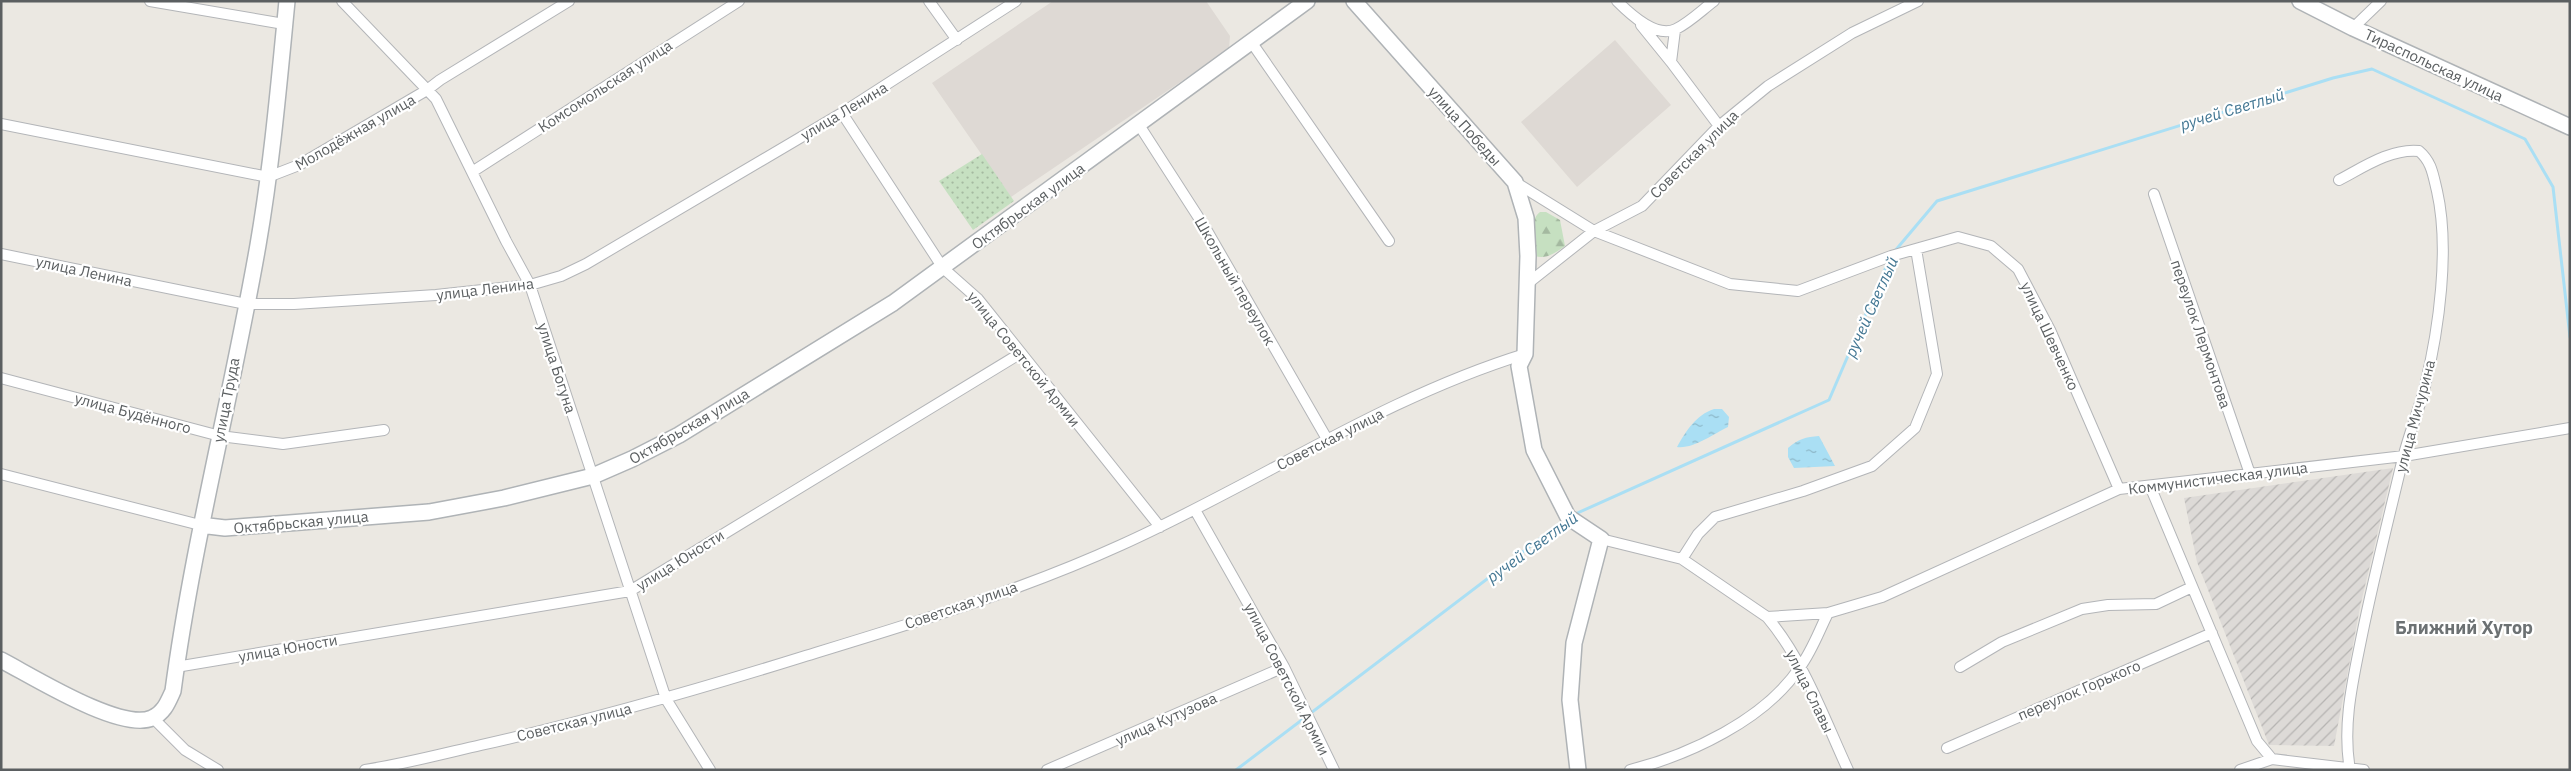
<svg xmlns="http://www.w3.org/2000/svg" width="2571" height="771" font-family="'IBM Plex Sans',sans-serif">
<defs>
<pattern id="industrial-furrows" width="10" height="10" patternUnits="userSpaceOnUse" patternTransform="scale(1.25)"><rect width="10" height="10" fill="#dddad7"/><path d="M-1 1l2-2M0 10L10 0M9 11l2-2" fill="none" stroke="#b6b4b2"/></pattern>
<pattern id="forest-firs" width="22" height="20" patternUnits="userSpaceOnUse" patternTransform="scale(1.25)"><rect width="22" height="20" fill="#c6e0c1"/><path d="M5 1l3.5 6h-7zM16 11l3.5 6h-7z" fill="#a4b9a0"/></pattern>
<pattern id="park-dots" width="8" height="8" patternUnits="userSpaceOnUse" patternTransform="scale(1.25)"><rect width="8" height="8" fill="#c6e0c1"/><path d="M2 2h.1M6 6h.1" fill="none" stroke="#a4b9a0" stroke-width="1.8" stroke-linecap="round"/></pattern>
<pattern id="water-ripples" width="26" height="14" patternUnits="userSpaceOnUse" patternTransform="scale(1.25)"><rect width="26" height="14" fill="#aadff4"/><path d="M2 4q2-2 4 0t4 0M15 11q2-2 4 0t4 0" fill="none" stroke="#8db8c9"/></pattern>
</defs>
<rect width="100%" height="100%" fill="#ebe8e2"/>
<!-- industrial -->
<path fill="url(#industrial-furrows)" d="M2393,468L2360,607L2334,746L2269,745L2197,562L2184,498Z"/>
<!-- education -->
<path fill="#ded9d4" d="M1053,1H1206L1230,36L1229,49L1011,197L932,83Z
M1615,40L1671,105L1577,187L1521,122Z"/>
<!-- forest -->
<path fill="url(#forest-firs)" d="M1540,212H1546L1560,220L1565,246C1557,252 1546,260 1535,256C1534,242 1528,221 1540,212Z"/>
<!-- park -->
<path fill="url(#park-dots)" d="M982,154L1014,201L973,230L939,181Z"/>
<!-- water -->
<path fill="url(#water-ripples)" d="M1714,409H1722L1729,417L1728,427C1713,434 1694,449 1677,447C1686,431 1696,415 1714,409Z
M1819,436L1835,466L1794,468L1788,457V448C1798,439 1806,437 1819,436Z"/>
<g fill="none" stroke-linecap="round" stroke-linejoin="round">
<!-- stream -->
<path stroke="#aadff4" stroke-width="3" d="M1894,252L1937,201L2333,78L2372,69L2525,139L2553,187L2570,337
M1573,515L1829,400L1889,260
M1236,770L1566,519"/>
<!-- street casing -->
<g stroke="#b3b5b8" stroke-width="12">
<path id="street" d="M150,1L284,24
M342,1L436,99L506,241L530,285L666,699L710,770
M929,1L957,40
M1617,1C1630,14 1656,39 1676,29C1690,22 1702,10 1714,1
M1641,25L1671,62
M2353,28L2381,1
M1675,30L1671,62L1719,126
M1252,43L1389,241
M842,113L943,268L978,299L1160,527
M1,124L268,177L299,165L427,90L440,80L569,1
M1139,125L1206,229L1327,439
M472,172L739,1
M2339,180C2362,168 2391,148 2419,151C2432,162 2433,175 2437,191C2450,248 2439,329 2425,386C2419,410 2409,434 2403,458C2389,517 2374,576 2362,635C2353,680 2342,724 2350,770
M1515,182L1594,231L1730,284L1798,291L1891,256L1958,237L1991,246L2018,269L2050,330L2119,489
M2154,194L2250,474
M1,254L246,304H294L436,295L530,285L561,276L586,264L842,113L1016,1
M1527,284L1594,231L1642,206L1719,126L1768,86L1852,33L1918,1
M1,378L220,436L283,444L384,430
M1,474L200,525
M2150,486L2257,741L2272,759
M1195,510L1284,667L1334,770
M1601,539L1682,559L1767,617L1828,613L1882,597L2119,489L2404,456L2570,428
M1682,559L1698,534L1715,517L1803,491L1872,466L1915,428L1937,374L1916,249
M1767,617C1804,661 1824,718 1848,770
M176,667L630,591L1021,353
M1960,667L2002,642L2082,609L2108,605L2156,604L2192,587
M153,718L185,750L218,770
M1947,748L2212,633
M365,770C404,764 442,754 481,745C588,721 693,691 799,658C907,625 1018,592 1121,545C1257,484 1382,398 1525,354
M1047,770L1284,667
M1630,770C1689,755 1765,720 1800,667C1812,651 1819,631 1828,613
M2240,770L2272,759L2364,770"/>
</g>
<!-- secondary casing -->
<g stroke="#afb3b6" stroke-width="18">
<path id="secondary" d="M1354,1L1515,182L1526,218L1528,256L1525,354L1519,366L1534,450L1568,517L1601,539L1574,643L1570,700L1578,770
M2300,1L2353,28L2570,127
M200,525L225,528L429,512L504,498L593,476L632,459L679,435L893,303L1307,1
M1,660C32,676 121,732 152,718C164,713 168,702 173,691C193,541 232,395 258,245C272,164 279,83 287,1"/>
</g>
<!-- street -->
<use href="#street" stroke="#fff" stroke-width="10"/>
<!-- secondary -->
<use href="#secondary" stroke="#fff" stroke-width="15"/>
</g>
<g text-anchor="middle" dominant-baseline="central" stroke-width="4.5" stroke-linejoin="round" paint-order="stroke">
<!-- street labels -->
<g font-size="15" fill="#5b5f61" stroke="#fff">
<text transform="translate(2434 65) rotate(25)">Тираспольская улица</text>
<text transform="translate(605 86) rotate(-33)">Комсомольская улица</text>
<text transform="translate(844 111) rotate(-31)">улица Ленина</text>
<text transform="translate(1465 126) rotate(48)">улица Победы</text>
<text transform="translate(355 132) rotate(-30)">Молодёжная улица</text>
<text transform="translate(1694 154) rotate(-45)">Советская улица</text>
<text transform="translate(1028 206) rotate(-36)">Октябрьская улица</text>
<text transform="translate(84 271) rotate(12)">улица Ленина</text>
<text transform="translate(1235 281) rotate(60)">Школьный переулок</text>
<text transform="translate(485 289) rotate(-7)">улица Ленина</text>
<text transform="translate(2201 334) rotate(71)">переулок Лермонтова</text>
<text transform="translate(2050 336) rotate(65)">улица Шевченко</text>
<text transform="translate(1024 359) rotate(51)">улица Советской Армии</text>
<text transform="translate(557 368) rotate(72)">улица Богуна</text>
<text transform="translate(226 400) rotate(-79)">улица Труда</text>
<text transform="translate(133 413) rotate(15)">улица Будённого</text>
<text transform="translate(2415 416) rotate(-75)">улица Мичурина</text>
<text transform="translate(689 426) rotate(-30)">Октябрьская улица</text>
<text transform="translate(1330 439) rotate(-27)">Советская улица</text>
<text transform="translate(2218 478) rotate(-7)">Коммунистическая улица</text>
<text transform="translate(301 522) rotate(-5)">Октябрьская улица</text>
<text transform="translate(680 560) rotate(-32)">улица Юности</text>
<text transform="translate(961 605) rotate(-19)">Советская улица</text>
<text transform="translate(288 648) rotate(-10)">улица Юности</text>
<text transform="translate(1287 679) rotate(63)">улица Советской Армии</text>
<text transform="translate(2079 690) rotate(-23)">переулок Горького</text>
<text transform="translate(1810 691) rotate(64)">улица Славы</text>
<text transform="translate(1166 719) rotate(-24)">улица Кутузова</text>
<text transform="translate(574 722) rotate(-14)">Советская улица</text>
</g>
<!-- water labels -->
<g font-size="16" font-style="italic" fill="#437793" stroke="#fff">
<text transform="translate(2232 109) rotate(-17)">ручей Светлый</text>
<text transform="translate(1871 307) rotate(-66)">ручей Светлый</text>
<text transform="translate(1532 547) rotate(-36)">ручей Светлый</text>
</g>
<!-- quarter labels -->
<g font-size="18" font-weight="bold" fill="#6c7173" stroke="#fff">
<text x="2464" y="627">Ближний Хутор</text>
</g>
</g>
<!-- border -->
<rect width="2571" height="771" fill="none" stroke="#5b5f61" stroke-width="5"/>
</svg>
